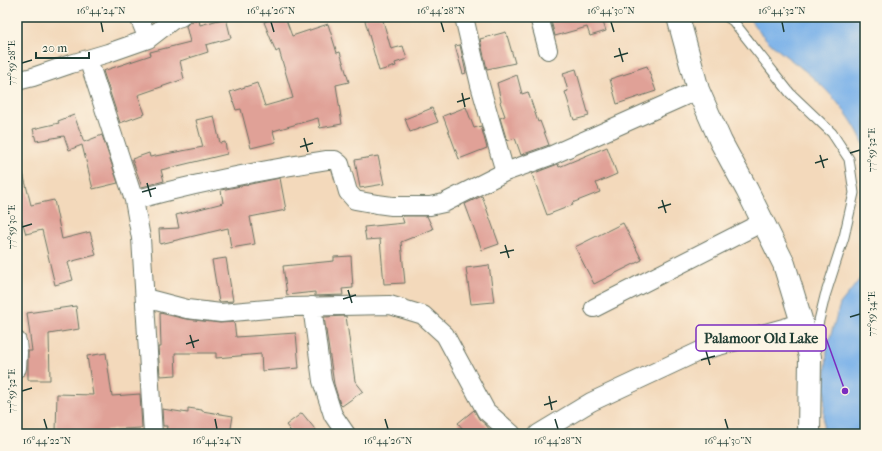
<svg xmlns="http://www.w3.org/2000/svg" width="882" height="451" font-family="'IM FELL French Canon',serif">
<rect width="100%" height="100%" fill="#fcf5e5"/>
<filter id="ink" filterUnits="userSpaceOnUse"><feTurbulence type="fractalNoise" baseFrequency=".025" numOctaves="2"/><feDisplacementMap in="SourceGraphic" scale="8" xChannelSelector="R" yChannelSelector="G"/><feConvolveMatrix kernelMatrix="1 2 1 2 8 2 1 2 1" color-interpolation-filters="sRGB"/></filter>
<filter id="wash" filterUnits="userSpaceOnUse"><feTurbulence type="fractalNoise" baseFrequency=".012" numOctaves="4" result="noise"/><feDisplacementMap in="SourceGraphic" scale="16" xChannelSelector="R" yChannelSelector="G"/><feGaussianBlur stdDeviation="0.9" result="paint"/><feColorMatrix in="noise" values="0 0 0 0 0 0 0 0 0 0 0 0 0 0 0 0 0 1.4 0 .05"/><feComposite in="paint" operator="in"/></filter>
<g filter="url(#wash)">
<rect width="100%" height="100%" fill="#f3d9bb"/>
<!-- water -->
<path fill="#79b1e9" stroke="#4c778e" d="M748,17H865V148C856,121 832,94 810,75C795,62 777,51 763,36C757,30 753,23 748,17Z
M865,265V434H823L827,348L840,304L860,279Z"/>
<g id="blocks">
<!-- building -->
<path fill="#e0a197" d="M278,17H285L292,36L328,24L337,53L340,52L349,82L336,85L342,124L320,128L318,118L273,131L276,142L251,148L241,109L236,110L230,92L257,83L265,106L293,98L279,50L276,52L264,22Z
M364,17H382L391,49L403,46L407,59L395,63L396,66L379,71Z
M550,17H606V21L603,22L606,31L590,36L587,27L555,36Z
M226,18L231,38L206,45L208,52L180,61L184,79L138,95L145,114L120,123L103,71L151,55L150,52L190,42L186,26L190,22L199,20L200,25Z
M506,32L515,63L487,69L480,39Z
M460,45L466,73L463,74L455,46Z
M647,66L656,91L617,104L610,79L632,72V71Z
M576,69L589,116L574,120L565,92L568,91L563,73Z
M517,75L522,94L528,92L538,122L540,121L549,145L521,155L515,138L507,141L500,118L505,116L500,102L501,101L497,83Z
M466,107L474,128L481,126L487,148L459,159L443,116Z
M432,108L438,122L410,132L405,119Z
M74,115L84,142L102,135L118,183L93,189L82,145L69,150L64,136L36,141L33,129L59,123L58,121Z
M214,116L220,143L225,142L227,154L161,170L164,181L142,187L132,159L149,153L150,157L203,147L196,120Z
M607,147L617,174L596,183L600,192L572,203L573,205L547,215L532,174L558,164L559,167Z
M378,156L384,184L360,188L355,160Z
M17,169H22L31,205L54,200L62,239L90,232L96,255L69,262L68,263L73,280L55,285L42,230L26,234L17,205Z
M280,178L286,210L250,217L255,244L231,248L228,228L160,244L159,229L179,228L176,215L223,203L221,190Z
M482,196L499,244L482,250L465,204Z
M404,216H427L433,229L401,242L405,283L384,284L380,239L366,240L364,227L404,223L402,217Z
M623,223L642,260L594,284L575,247Z
M351,256L353,288L342,289L343,295L315,296V292L287,295L283,266L334,261V257Z
M226,258L233,301L219,302L212,260Z
M489,265L494,302L471,304L466,268Z
M76,306L79,329L49,334L50,380H28V351H32L27,313Z
M160,313L186,319L220,323L234,322L236,337L296,333L299,368L262,371L261,354L216,358V353H175L176,375L160,376L158,347H161Z
M346,316L355,381L363,391L342,406L340,404L334,384L324,317Z
M106,353L112,396L140,394L142,428L106,430V434L56,432L57,394L93,395L87,356Z
M188,408L202,410V411L233,416L230,434H166L167,426H163L162,409L188,413Z
M474,410L479,419L486,425L493,434H467L458,423Z
M302,413L319,434H293L286,425Z"/>
</g>
</g>
<g filter="url(#ink)">
<use href="#blocks" fill-opacity="0" stroke="#697463" stroke-width="1"/>
<g fill="none" stroke-linecap="round" stroke-linejoin="round">
<!-- service casing -->
<g stroke="#697463" stroke-width="11">
<path id="service" d="M727,17L733,21L790,93L832,133L849,159L854,193L844,237L825,296L813,345"/>
</g>
<!-- minor casing -->
<g stroke="#697463" stroke-width="20">
<path id="minor" d="M139,17L148,39
M464,17L480,85L505,172
M539,17L548,50
M88,59L134,200C197,183 262,170 327,160H335L340,164L348,192L355,200L377,204L392,206H430L444,203L505,172L550,156L698,90
M17,81L33,77L71,64L108,53L148,39L174,19L181,17
M134,200L141,238L153,434
M145,298L187,309L221,313L291,307L390,305L423,315L445,335L486,411L512,434
M312,306L322,381L333,415L346,434
M594,308L763,222
M17,341L18,353L17,368
M538,434L591,402L700,351L802,323"/>
</g>
<!-- tertiary casing -->
<g stroke="#697463" stroke-width="24">
<path id="tertiary" d="M678,17L698,90L721,142L747,190L784,264L802,323L810,357L809,434"/>
</g>
<!-- service -->
<use href="#service" stroke="#fff" stroke-width="9"/>
<!-- minor -->
<use href="#minor" stroke="#fff" stroke-width="18"/>
<!-- tertiary -->
<use href="#tertiary" stroke="#fff" stroke-width="22"/>
</g>
</g>
<!-- ticks -->
<path fill="none" stroke="#1f3d34" stroke-width="1.5" d="M101,22L103,32M271,22L274,32M441,22L444,32M611,22L614,32M782,22L784,32M619,48L623,62M614,57L628,53M22,63L32,60M462,93L465,107M457,102L470,98M304,138L308,152M300,147L313,143M850,153L860,150M820,155L824,168M815,163L828,159M147,183L151,197M142,192L156,188M662,200L666,213M658,208L671,204M22,227L32,224M505,245L509,258M500,253L514,250M348,290L352,303M343,299L356,295M850,317L860,314M190,335L194,348M186,344L199,340M706,351L710,365M701,360L715,356M22,391L32,388M549,396L552,410M544,405L557,401M44,419L47,429M215,419L217,429M385,419L388,429M555,419L558,429M725,419L728,429"/>
<!-- callouts -->
<path fill="none" stroke="#7b2cbf" stroke-width="1.5" d="M845 391L826 338"/>
<circle fill="#7b2cbf" stroke="#fcf5e5" stroke-width="1.5" cx="845" cy="391" r="4"/>
<rect fill="#fcf5e5" stroke="#7b2cbf" stroke-width="1.5" x="696" y="325" width="130" height="26" rx="4"/>
<g font-size="14" text-anchor="middle" font-weight="bold" fill="#1f3d34">
<text x="761" y="343">Palamoor Old Lake</text>
</g>
<!-- margin -->
<rect width="882" height="451" fill="none" stroke="#fcf5e5" stroke-width="44"/>
<!-- scale -->
<path d="M36 52v6h53v-6" fill="none" stroke="#1f3d34" stroke-width="2"/>
<text x="42" y="52" font-size="12" fill="#1f3d34" stroke="#fcf5e5" stroke-width="3" paint-order="stroke">20 m</text>
<rect x="22" y="22" width="838" height="407" fill="none" stroke="#1f3d34" stroke-width="1.5"/>
<g font-size="10" text-anchor="middle" fill="#1f3d34">
<text x="101" y="14">16°44'24"N</text>
<text x="271" y="14">16°44'26"N</text>
<text x="441" y="14">16°44'28"N</text>
<text x="611" y="14">16°44'30"N</text>
<text x="782" y="14">16°44'32"N</text>
<text transform="translate(11 63) rotate(-90)" y="4">77°59'28"E</text>
<text transform="translate(871 150) rotate(-90)" y="4">77°59'32"E</text>
<text transform="translate(11 227) rotate(-90)" y="4">77°59'30"E</text>
<text transform="translate(871 314) rotate(-90)" y="4">77°59'34"E</text>
<text transform="translate(11 391) rotate(-90)" y="4">77°59'32"E</text>
<text x="47" y="444">16°44'22"N</text>
<text x="217" y="444">16°44'24"N</text>
<text x="388" y="444">16°44'26"N</text>
<text x="558" y="444">16°44'28"N</text>
<text x="728" y="444">16°44'30"N</text>
</g>
</svg>
